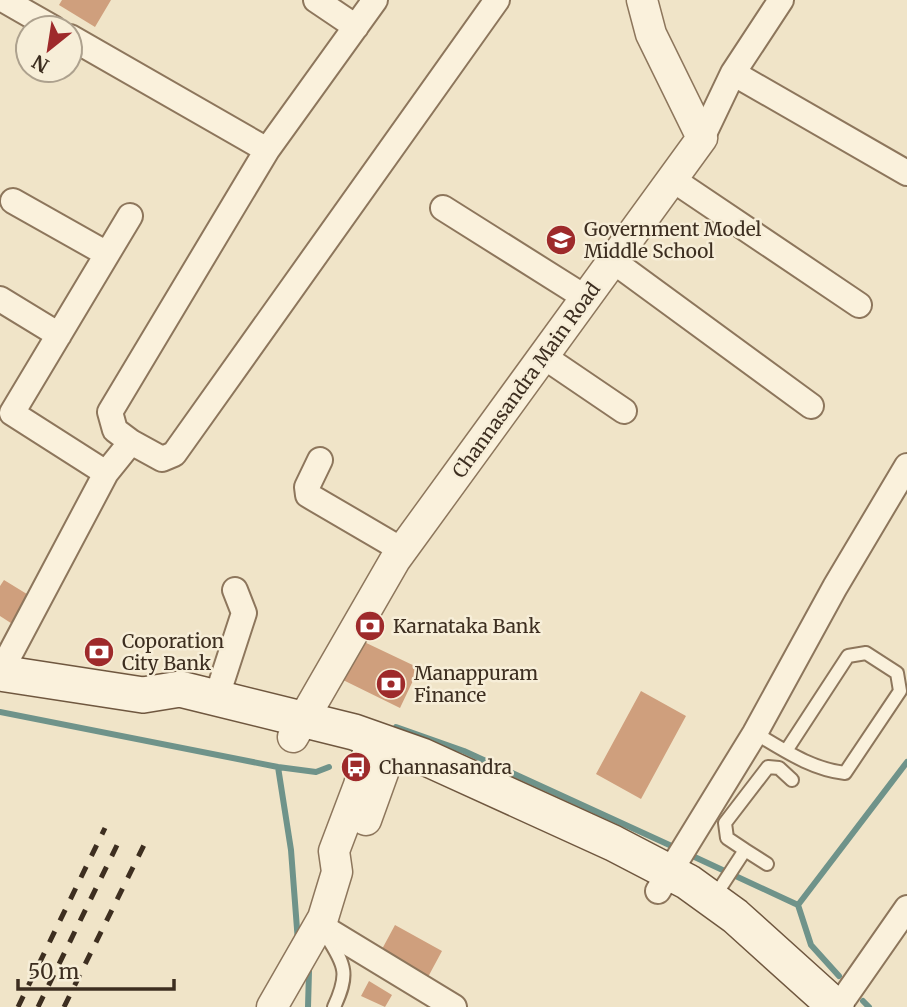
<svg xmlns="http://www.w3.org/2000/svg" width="907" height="1007" font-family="Merriweather,serif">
<rect width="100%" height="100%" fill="#f0e4c8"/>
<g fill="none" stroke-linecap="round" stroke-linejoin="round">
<!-- stream -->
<path stroke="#6f938a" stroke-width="6" d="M0,712L278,767L316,772L329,767
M396,727L464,751L676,848
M278,767L291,850L298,942
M686,853L798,905L907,762
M798,905L811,945L839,976
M863,1001L869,1007
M308,1007L309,971"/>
</g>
<!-- building -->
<path fill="#cf9f7d" d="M62,0H111L95,27L59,5Z
M4,580L35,599L17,627L0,616V586Z
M360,640L419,668L400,708L341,679Z
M641,691L686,716L641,799L596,774Z
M395,925L442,951L428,977L381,951Z
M369,981L392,995L385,1007L361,996Z"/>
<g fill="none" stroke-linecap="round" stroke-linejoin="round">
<!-- service casing -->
<g stroke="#8d765c" stroke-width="16">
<path id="service" d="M755,733C784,750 811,769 845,773L900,691L897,673L866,653L848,656L786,751
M745,850L727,838L725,823L768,767L779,768L792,780
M713,899L745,850L767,864
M327,937C346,966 349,975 334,1007"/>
</g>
<!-- minor casing -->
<g stroke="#8d765c" stroke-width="28">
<path id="minor" d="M4,0L53,28
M316,0L356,27
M70,37L267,150
M733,73L781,0
M702,138L733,73L907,173
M672,179L859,305
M13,201L107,254
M443,208L586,298
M613,261L811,406
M0,299L59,335
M543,356L624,411
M131,442L115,430L110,412L267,150L375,0
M320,460L307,487L308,495L402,550
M106,473L131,442L162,459L174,454L497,0
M0,673L106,473L12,413L130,216
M216,699L244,613L235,590
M658,891L755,733L835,587L907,466
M319,925L454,1007
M838,1007L907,908"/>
</g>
<!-- tertiary casing -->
<g stroke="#8d765c" stroke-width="33">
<path id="tertiary" d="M293,737L395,560L702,138L651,34L642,0
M366,820L393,745
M272,1007L323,918L337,872L334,851L359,785L372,738"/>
</g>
<!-- secondary casing -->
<g stroke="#6f573f" stroke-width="38">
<path id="secondary" d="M0,673L143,695L180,689L354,732L422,756L613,843L688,882L735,916L836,1007"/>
</g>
<!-- service -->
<use href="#service" stroke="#faf1dc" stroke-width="12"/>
<!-- minor -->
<use href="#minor" stroke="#faf1dc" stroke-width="24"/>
<!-- tertiary -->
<use href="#tertiary" stroke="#faf1dc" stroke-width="30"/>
<!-- secondary -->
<use href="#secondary" stroke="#faf1dc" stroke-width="35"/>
<!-- rail -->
<path stroke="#3d2e20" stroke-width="5" stroke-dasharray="12 12" stroke-linecap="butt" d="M18,1007L105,828
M38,1007L122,835
M64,1007L144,845"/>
</g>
<!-- icons -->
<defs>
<g id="school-disc" transform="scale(1.575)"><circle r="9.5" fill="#9e2a2b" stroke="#f7eed8"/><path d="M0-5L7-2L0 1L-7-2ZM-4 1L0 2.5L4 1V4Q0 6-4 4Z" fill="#fff"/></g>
<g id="bank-disc" transform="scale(1.575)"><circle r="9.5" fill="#9e2a2b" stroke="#f7eed8"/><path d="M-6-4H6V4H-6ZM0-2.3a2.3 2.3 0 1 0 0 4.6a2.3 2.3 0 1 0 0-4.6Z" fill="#fff"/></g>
<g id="bus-disc" transform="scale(1.575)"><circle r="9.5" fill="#9e2a2b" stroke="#f7eed8"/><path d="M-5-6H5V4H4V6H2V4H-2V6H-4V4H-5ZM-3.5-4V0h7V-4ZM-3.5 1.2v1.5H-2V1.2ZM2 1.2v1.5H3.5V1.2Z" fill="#fff"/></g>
</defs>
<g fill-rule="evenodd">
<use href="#school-disc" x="561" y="240"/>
<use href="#bank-disc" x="370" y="626"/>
<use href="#bank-disc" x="99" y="652"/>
<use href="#bank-disc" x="391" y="684"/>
<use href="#bus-disc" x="356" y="767"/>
</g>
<g text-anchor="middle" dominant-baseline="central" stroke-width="5" stroke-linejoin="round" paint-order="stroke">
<!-- poi labels -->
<g font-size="19" fill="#3d2e20" stroke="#f7eed8" text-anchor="start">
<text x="584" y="229">Government Model<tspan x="584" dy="22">Middle School</tspan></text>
<text x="393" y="626">Karnataka Bank</text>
<text x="122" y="641">Coporation<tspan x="122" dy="22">City Bank</tspan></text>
<text x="414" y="673">Manappuram<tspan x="414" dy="22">Finance</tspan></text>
<text x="379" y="767">Channasandra</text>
</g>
<!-- street labels -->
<g font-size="19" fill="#3d2e20" stroke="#f7eed8">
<text transform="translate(526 380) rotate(-54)">Channasandra Main Road</text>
</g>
</g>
<!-- north arrow -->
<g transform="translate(49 49) rotate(210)"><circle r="33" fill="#f7eed8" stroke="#ada18e" stroke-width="2"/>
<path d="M0-5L12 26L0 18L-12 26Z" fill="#9e2a2b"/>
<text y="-10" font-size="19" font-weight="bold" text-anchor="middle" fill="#3d2e20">N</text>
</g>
<!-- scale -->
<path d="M18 979v10h156v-10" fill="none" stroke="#3d2e20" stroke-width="3.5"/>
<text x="28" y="979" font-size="21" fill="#3d2e20" stroke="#f7eed8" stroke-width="5" paint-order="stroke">50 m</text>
</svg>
